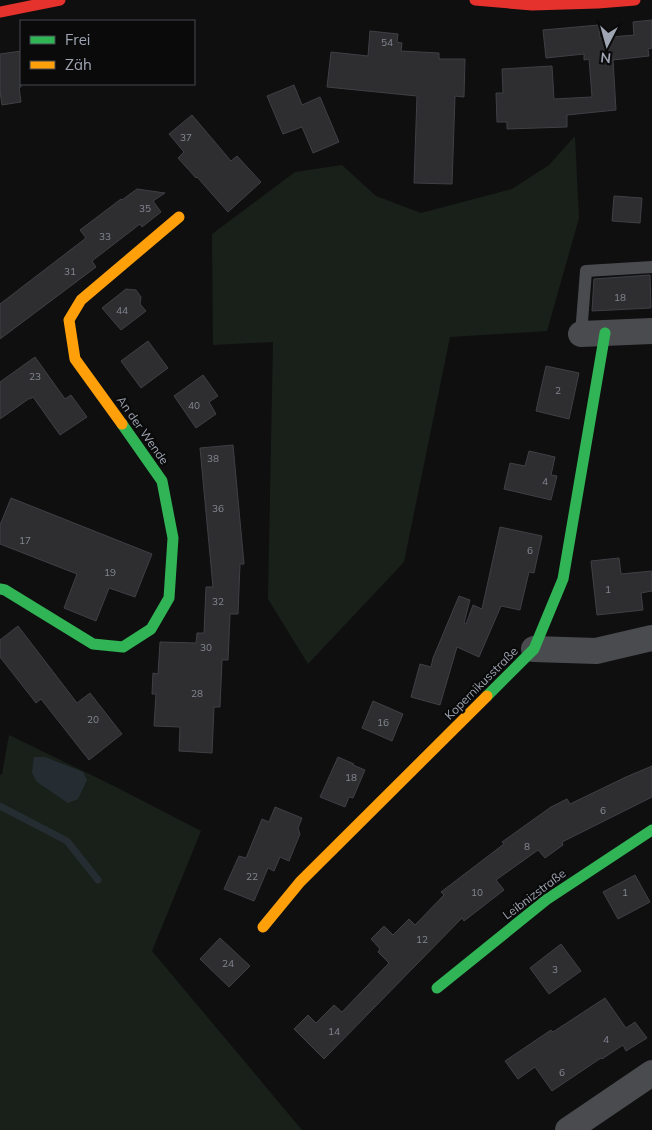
<svg xmlns="http://www.w3.org/2000/svg" width="652" height="1130" font-family="Mulish,sans-serif">
<rect width="100%" height="100%" fill="#0f0f10"/>
<!-- green -->
<path fill="#19201a" d="M575,136L579,218L547,331L450,337L404,562L308,664L268,599L273,342L213,345L212,234L295,172L342,165L376,196L421,213L512,189L549,165Z
M9,735L116,787L201,831L152,951L302,1130H0V775L2,774Z"/>
<!-- water -->
<path fill="#252d33" d="M34,757H45L83,772L87,780L78,799L68,803L37,782L32,773Z"/>
<g fill="none" stroke-linecap="round" stroke-linejoin="round">
<!-- stream -->
<path stroke="#252d33" stroke-width="7" d="M0,806L67,841L98,880"/>
</g>
<!-- building -->
<path fill="#2e2e30" stroke="#3e4044" d="M652,20V48L648,49L649,56L613,60L616,110L567,115V127L507,129V122H497L496,93H503L502,69L552,66L554,99L592,97L589,59L584,60V54L546,58L543,30L599,25L600,38L634,35L633,22Z
M370,31L398,34L397,42L402,43L401,51L439,53V59H465L464,97L455,96L452,184L414,183L417,96L327,87L331,52L368,56Z
M21,51V87H19L21,102L2,105L0,92V54Z
M294,85L302,105L320,97L339,142L313,153L302,127L283,134L267,96Z
M192,115L231,161L237,156L261,182L228,212L197,177L196,178L178,158L184,152L169,134Z
M137,189L165,193L153,201L161,212L142,227L140,224L92,261L96,267L0,339V304L86,238L80,230L121,199L122,200Z
M614,196L642,198L640,223L612,221Z
M650,275L651,308L592,311L594,279Z
M126,289L136,290L141,297L140,304L146,311L121,330L102,308Z
M148,341L168,368L141,388L121,361Z
M35,357L65,399L71,395L87,417L60,435L33,397L30,399V398L0,419V382Z
M546,366L579,373L569,419L536,411Z
M203,375L218,396L209,402L216,414L196,428L174,396Z
M233,445L244,564H240L238,614H230L228,660H222L220,707H214L212,753L179,751L180,727L154,726L156,694H152L153,673L158,674L160,642L196,643L197,633H204L206,587H213L200,448Z
M529,451L555,457L551,475L557,476L551,500L504,489L510,463L525,466Z
M11,498L152,554L135,597L109,588L96,621L64,608L77,574L0,544V525Z
M500,527L542,536L534,573L529,572L520,610L501,606L479,657L457,647L440,705L411,697L420,664L431,667L433,658L459,596L470,600L464,623L466,624L473,605L482,609Z
M619,558L621,574L652,571V591L641,593L643,610L597,615L591,561Z
M18,626L77,703L90,693L122,734L89,760L41,699L36,703L0,657V640Z
M373,701L403,714L392,741L362,728Z
M338,757L354,764L353,765L365,770L353,798L349,797L345,807L320,797Z
M652,766V797L562,842L563,845L545,858L538,850L496,880L504,890L464,921L462,918L324,1059L294,1029L308,1015L316,1023L334,1005L342,1012L389,963L378,952L380,949L371,939L384,926L393,935L409,919L415,925L444,895L441,892L504,844L502,842L551,807L567,799L570,804L626,777Z
M275,807L302,818L298,828L300,834L289,861L280,857L274,871L268,868L254,901L224,889L239,856L246,858L262,819L269,822Z
M635,875L650,902L618,919L603,892Z
M220,938L250,966L229,987L200,959Z
M561,944L581,971L549,994L530,968Z
M605,998L626,1028L635,1022L647,1038L626,1051L623,1045L602,1059L601,1058L552,1091L535,1067L518,1079L505,1061L551,1030L553,1032Z"/>
<g fill="none" stroke-linecap="round" stroke-linejoin="round">
<!-- lane -->
<path stroke="#4a4b4f" stroke-width="12" d="M581,334L586,271L652,267"/>
<!-- street -->
<path stroke="#4a4b4f" stroke-width="26" d="M581,334L652,331
M534,649L596,651L652,638
M568,1130L652,1073"/>
<!-- fast -->
<path stroke="#30b455" stroke-width="11" d="M0,589L5,590L93,644L123,647L151,629L169,598L173,538L162,481L122,424
M487,696L534,649L563,579L605,333
M437,988L546,900L652,830"/>
<!-- slow -->
<path stroke="#ff9f0a" stroke-width="11" d="M122,424L75,359L69,320L81,300L179,217
M263,927L300,882L487,696"/>
<!-- jam -->
<path stroke="#e5322d" stroke-width="11" d="M475,0L532,5L598,3L635,0
M0,12L60,0"/>
</g>
<g text-anchor="middle" dominant-baseline="central" stroke-width="4.5" stroke-linejoin="round" paint-order="stroke">
<!-- number labels -->
<g font-size="10" fill="#838792">
<text x="387" y="42">54</text>
<text x="186" y="137">37</text>
<text x="145" y="208">35</text>
<text x="105" y="236">33</text>
<text x="70" y="271">31</text>
<text x="620" y="297">18</text>
<text x="122" y="310">44</text>
<text x="35" y="376">23</text>
<text x="558" y="390">2</text>
<text x="194" y="405">40</text>
<text x="213" y="458">38</text>
<text x="545" y="481">4</text>
<text x="218" y="508">36</text>
<text x="25" y="540">17</text>
<text x="530" y="550">6</text>
<text x="110" y="572">19</text>
<text x="608" y="589">1</text>
<text x="218" y="601">32</text>
<text x="206" y="647">30</text>
<text x="197" y="693">28</text>
<text x="93" y="719">20</text>
<text x="383" y="722">16</text>
<text x="351" y="777">18</text>
<text x="603" y="810">6</text>
<text x="527" y="846">8</text>
<text x="252" y="876">22</text>
<text x="477" y="892">10</text>
<text x="625" y="892">1</text>
<text x="422" y="939">12</text>
<text x="228" y="963">24</text>
<text x="555" y="969">3</text>
<text x="334" y="1031">14</text>
<text x="606" y="1039">4</text>
<text x="562" y="1072">6</text>
</g>
<!-- street labels -->
<g font-size="12" fill="#9fa5b2" stroke="#0a0a0b">
<text transform="translate(143 430) rotate(55)">An der Wende</text>
<text transform="translate(481 683) rotate(-45)">Kopernikusstraße</text>
<text transform="translate(534 894) rotate(-37)">Leibnizstraße</text>
</g>
</g>
<!-- legend -->
<rect x="20" y="20" width="175" height="65" fill="#0a0a0b" stroke="#46484e"/>
<rect x="30" y="36" width="25" height="8" fill="#30b455" stroke="#46484e"/>
<text x="65" y="45" font-size="15" fill="#9fa5b2">Frei</text>
<rect x="30" y="61" width="25" height="8" fill="#ff9f0a" stroke="#46484e"/>
<text x="65" y="70" font-size="15" fill="#9fa5b2">Zäh</text>
<!-- north arrow -->
<g transform="translate(607 45) rotate(186)" stroke="#0a0a0b" stroke-width="4" paint-order="stroke">
<path d="M0-4L9 19L0 12L-9 19Z" fill="#9fa5b2"/>
<text y="-8" font-size="14" font-weight="bold" text-anchor="middle" fill="#9fa5b2">N</text>
</g>
</svg>
